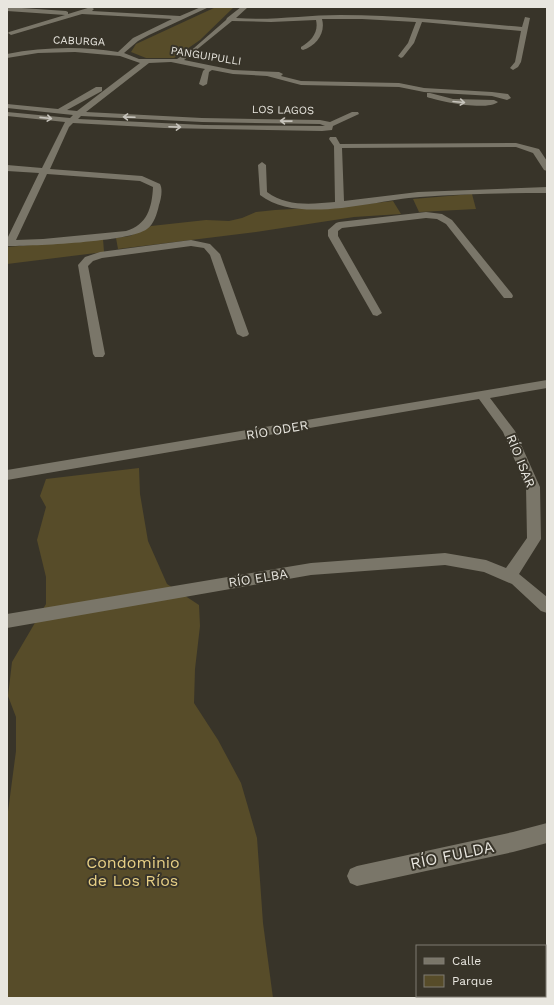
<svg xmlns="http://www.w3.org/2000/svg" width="554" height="1005" font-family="'Work Sans',sans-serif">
<rect width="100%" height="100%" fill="#383429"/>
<!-- green -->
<path fill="#574c29" d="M216,7H234L200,40L174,58H146L131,52L136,44Z
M472,194L476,209L419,212L413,199Z
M393,201L401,214L354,217L256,232L118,249L116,238L130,236L151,226L206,220L229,221L242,218L256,212L275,210L348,206Z
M103,239L104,252L7,264V247Z
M139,468L140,494L148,541L167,584L199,605L200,626L195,669L194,703L218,740L241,783L257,838L263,923L273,998H7V819L16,751V717L8,696L12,662L46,604V577L37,540L46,507L40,496L46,479Z"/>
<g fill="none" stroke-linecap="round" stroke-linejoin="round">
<!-- minor -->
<path fill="#7a7669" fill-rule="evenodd" d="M7,7L66,11L68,12V14L91,7L94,9L92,11L180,16L201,7H209L149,35L138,41L124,53L139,59H177L194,48L226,20L227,18L241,7H248L236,18C271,21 305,15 340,15C401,15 461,22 522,27L525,17L530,18L521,62L518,67L513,70L510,68L515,62L521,31L422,22L414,43L403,57L401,58L398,56L408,43L416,22L362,19H322C326,33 316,46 303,50L301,49V47C311,41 319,33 316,20L271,22L232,21L184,60L233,70L279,72L283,74L281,76L301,81L399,83L424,88L492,92L508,94L511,98L507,100L492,96L424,92L399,87L301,85L267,76L233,74L212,70L209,72L207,84L203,86L199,84L203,71L205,69L171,62L149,63L86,112L202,118L320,120L330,122L352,112H358L359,114L333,126L332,130L322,131L164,128L73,123L69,127L50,169L142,176L160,184C163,190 161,199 159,205C157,214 154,224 147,229C130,242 32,246 7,246V239L39,173L7,171V165L42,168L65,122L7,116V112L70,118L73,115L7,108V104L58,109L96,87H102V91L67,110L77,111L140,63L120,56L75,52L38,53L7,58V54C43,47 81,46 118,52L133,38L172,19L82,14L11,35L8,33L9,32L65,15L7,11ZM81,116L202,122L320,124L325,126L204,125L78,119ZM47,174L140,181L153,187C152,208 147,225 126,231L43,239L16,240Z
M427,93H430L453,99L494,100L498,102C487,111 441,102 427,97Z
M330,137H336L340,144L516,143L539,149L547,161V171L544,170L533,153L516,147L342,148L344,201L418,192L547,187V193C505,193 462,194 420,197C374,200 299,225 260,195L258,165L262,162L266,165L267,192C287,207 312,204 335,202L334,146L329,139Z
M426,212L442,214L452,220L512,294L513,296L512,298H504L446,224L437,219L426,218L342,228L338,231V236L382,313L377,316L373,315L328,236V230L336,223L339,222Z
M191,240L210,244L220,254L249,334L247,336L243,337L237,334L210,255L204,248L191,246L102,258L93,261L88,266L105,354L103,357H95L93,354L78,265L85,257L100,252Z
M547,380V388L490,398L515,431L540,487L541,539L519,574L547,597V613L541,611L512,584L484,572L445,565L311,575L7,628V614L311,563L445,553L486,560L506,568L527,538L526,487L503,432L479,399L7,480V470Z
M547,823V843L513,852L357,886L350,883L347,876L350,869L357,866L513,832Z"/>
</g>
<!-- one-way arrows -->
<defs><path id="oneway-shaft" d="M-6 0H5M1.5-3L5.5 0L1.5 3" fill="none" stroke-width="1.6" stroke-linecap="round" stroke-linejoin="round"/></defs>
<g stroke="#c7c4bc">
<use href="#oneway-shaft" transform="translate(459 102) rotate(5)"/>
<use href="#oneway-shaft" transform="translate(129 117) rotate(-178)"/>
<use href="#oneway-shaft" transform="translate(46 118) rotate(6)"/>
<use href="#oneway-shaft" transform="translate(286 121) rotate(-179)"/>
<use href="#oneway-shaft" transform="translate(175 127) rotate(2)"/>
</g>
<g text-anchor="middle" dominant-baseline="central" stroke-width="4" stroke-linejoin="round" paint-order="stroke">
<!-- far-street labels -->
<g font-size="11" fill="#e8e6df" stroke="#383429">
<text transform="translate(79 41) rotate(2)">CABURGA</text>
<text transform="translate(206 56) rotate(9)">PANGUIPULLI</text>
<text transform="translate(283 110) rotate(1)">LOS LAGOS</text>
</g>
<!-- street labels -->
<g font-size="13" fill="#e8e6df" stroke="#383429">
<text transform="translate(277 430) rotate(-10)">RÍO ODER</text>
<text transform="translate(521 461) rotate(68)">RÍO ISAR</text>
<text transform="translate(258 578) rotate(-9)">RÍO ELBA</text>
</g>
<!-- near-street labels -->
<g font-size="16" fill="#e8e6df" stroke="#383429">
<text transform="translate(452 855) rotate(-12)">RÍO FULDA</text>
</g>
<!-- near-park labels -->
<g font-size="16" fill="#e7cf85" stroke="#383429">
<text x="133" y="862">Condominio<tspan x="133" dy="18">de Los Ríos</tspan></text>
</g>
</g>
<!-- border -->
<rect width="554" height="1005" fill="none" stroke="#e8e6df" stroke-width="16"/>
<!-- legend -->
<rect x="416" y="945" width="130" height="52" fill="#383429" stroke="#7e7b72"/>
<rect x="424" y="958" width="20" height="6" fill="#7a7669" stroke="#7e7b72"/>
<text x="452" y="965" font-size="12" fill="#e8e6df">Calle</text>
<rect x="424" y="975" width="20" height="12" fill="#574c29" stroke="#7e7b72"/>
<text x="452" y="985" font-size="12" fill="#e8e6df">Parque</text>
</svg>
